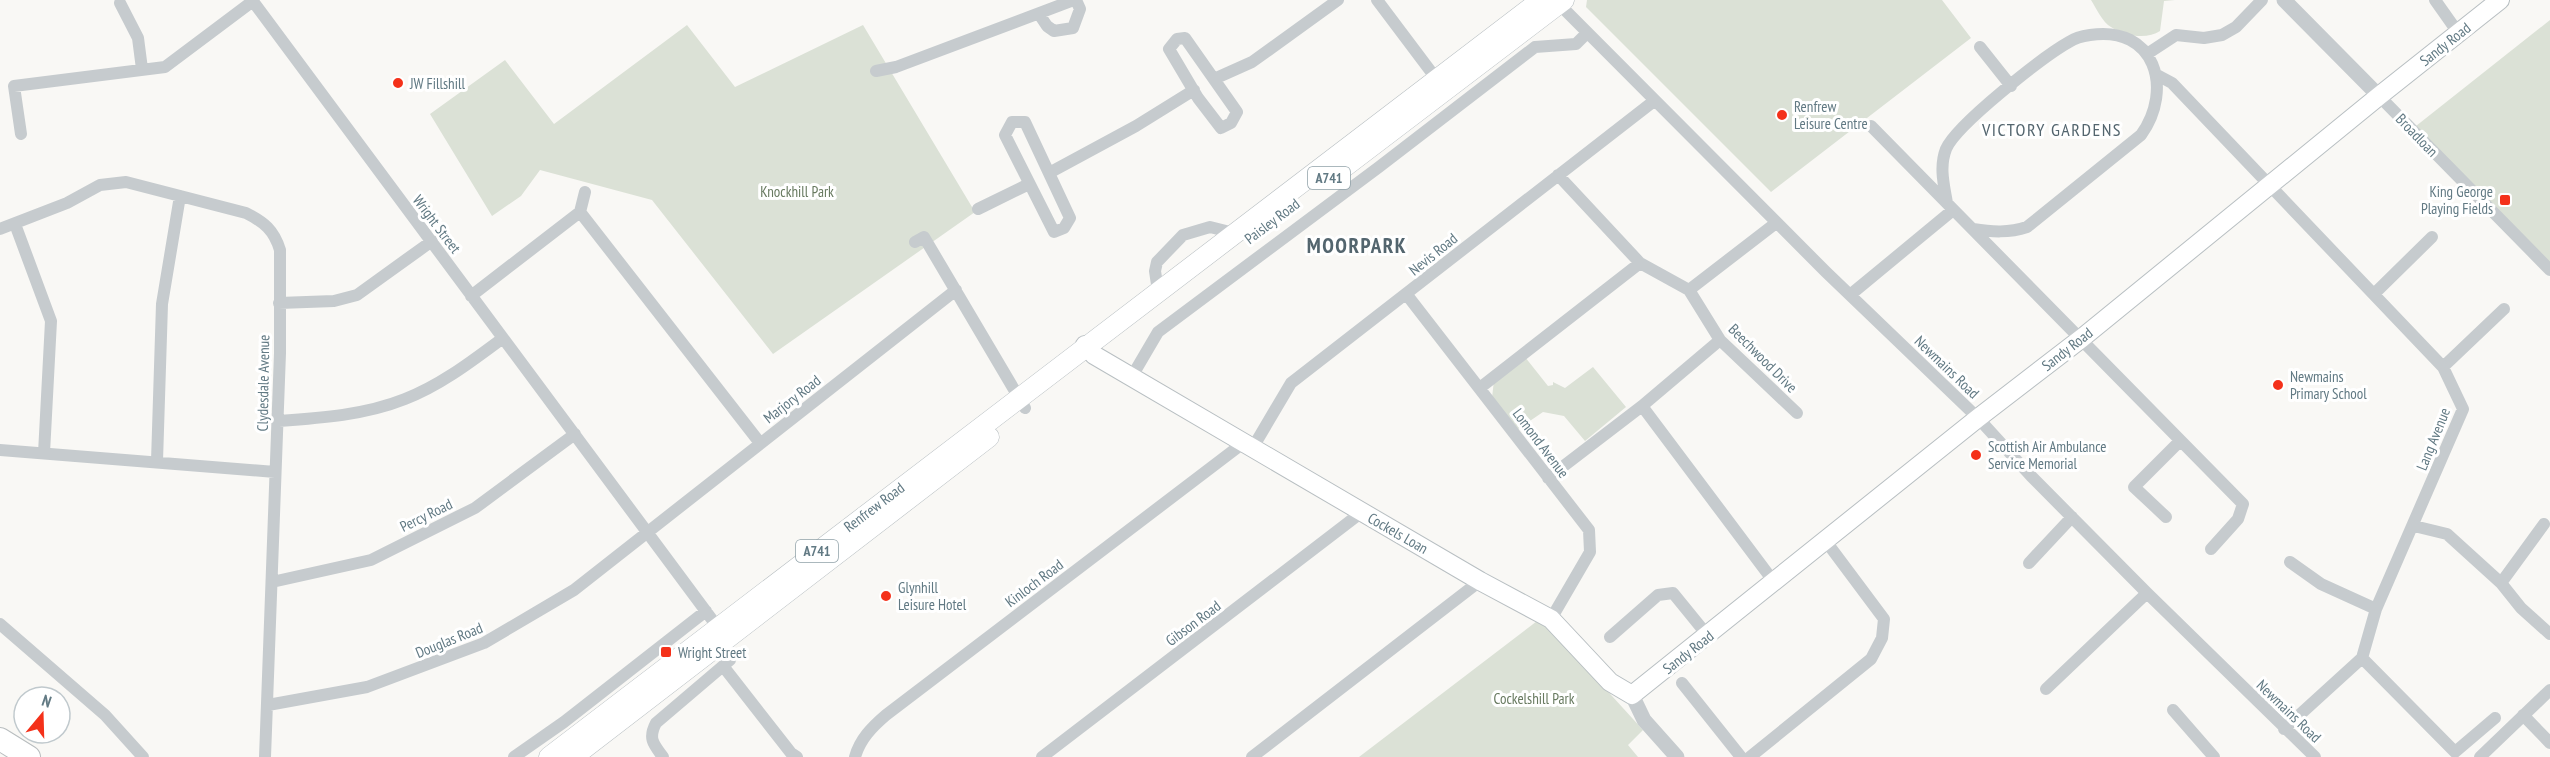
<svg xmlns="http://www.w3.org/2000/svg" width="2550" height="757" font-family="'PT Sans Narrow',sans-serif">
<rect width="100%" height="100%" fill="#f9f8f5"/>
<!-- green -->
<path fill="#dbe1d6" d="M1587,0H1942L1971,38L1771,192L1586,7Z
M2091,0H2175L2164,1L2160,31C2147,40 2124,36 2111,27C2103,23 2096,8 2091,0Z
M2550,20V264L2416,126Z
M687,25L735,87L863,25L975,212L773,354L652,200L540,170L521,196L492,216L430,114L505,60L554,124Z
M1525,357L1548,386L1553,385V382L1565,388L1593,367L1626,407L1585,441L1564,416L1543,412L1518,429L1492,398L1494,380Z
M1541,618L1643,730L1628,745L1638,757H1359Z"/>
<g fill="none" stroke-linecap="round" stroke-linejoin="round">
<!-- secondary casing -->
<g stroke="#b8bfc2" stroke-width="20">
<path id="secondary" d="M1085,345L1094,355L1480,581L1551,619L1610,682L1632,695L1978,418L2082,338L2379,96L2500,0"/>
</g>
<!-- primary casing -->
<g stroke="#b6bdc0" stroke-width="21">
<path id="primary" d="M1330,178L1564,0
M549,757L1541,0
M573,757L989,437"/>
</g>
<!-- motorway casing -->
<g stroke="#b8bdbf" stroke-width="24">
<path id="motorway" d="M0,739L29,757"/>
</g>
<!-- minor -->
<path stroke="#c6cbce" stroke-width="12" d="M252,0L722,633
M1377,0L1441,85
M2435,0L2459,34
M1556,1L1826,272L1978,418L2031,476L2147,593L2315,757
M120,3L138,38L142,69
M1039,14L1047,26L1054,31L1073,28L1080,9L1076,0
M1185,38L1237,112L1231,123L1221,128L1198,98L1169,49L1177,39Z
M1980,47L2011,86
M2147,54L2176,35L2204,38L2222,35L2236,27L2262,0
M876,71L896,67L1074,0
M2157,75L2172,83L2443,367L2463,409L2376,609L2362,658L2284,729
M1214,79L1252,62L1338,0
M2379,96L2550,270
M1012,122H1025L1070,218L1064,228L1054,232L1005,135Z
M1871,126L2243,504L2238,519L2211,549
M21,134L14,86L165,67L253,1
M1049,173L1136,126L1194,90
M1558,175L1640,263L1689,290L1720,340L1797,413
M1947,203C1944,185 1939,167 1946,149C1956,125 2044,56 2069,42C2075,38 2083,36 2090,35C2155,25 2174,89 2141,135L2027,227C2009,233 1992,232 1973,229
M978,209L1029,184
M580,212L760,443
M15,224L51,321L44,453
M0,229L67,203L100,185L126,182L246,213C264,222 274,230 280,250V353L265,757
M915,242L924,237L1025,408
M1689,290L1776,223
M1158,291L1155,271L1157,262L1183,235L1210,227L1234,233
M2374,294L2432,237
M1407,295L1589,530L1590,552L1551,619
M1850,295L1953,210
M471,296L580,212L585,192
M279,303L334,301L357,295L432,241
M2443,367L2504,309
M1131,378L1158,332L1379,167L1535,47L1576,44L1587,33
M1481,387L1640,263
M1642,406L1774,582
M278,421C321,418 365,415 405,399C441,385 472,361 503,338
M1252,449L1291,383L1654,101
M0,450L275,472
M157,461L162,304L180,196
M1548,478L1642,406L1720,340
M2166,517L2134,487L2179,442
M2414,526L2447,534L2501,583L2521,608L2550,634
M2290,562L2321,584L2376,609
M2029,563L2072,517
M272,582L371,560L475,508L575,434
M2501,583L2544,524
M0,624L105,715L143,757
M1610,637L1658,595L1673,593L1708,636
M2362,658L2455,752L2495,718
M723,666L791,753L797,757
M1682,683L1741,757
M2046,689L2147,593
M268,705L367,687L484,643L574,590L956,290
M2173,710L2214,757
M2523,715L2550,743
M514,757L564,722L706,611
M663,757C653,744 648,738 656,723L730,660
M855,757C860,739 872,727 886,715L1242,444
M1042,757L1362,512
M1252,757L1480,581
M1750,757L1871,659L1882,638L1884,619L1825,540
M2480,757L2550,690"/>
<!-- tertiary -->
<path stroke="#c6cbce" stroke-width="15" d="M2284,0L2379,96
M1632,695L1644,720L1677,757"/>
<!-- secondary -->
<use href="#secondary" stroke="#fff" stroke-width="18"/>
<!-- primary -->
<use href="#primary" stroke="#fff" stroke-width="20"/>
<!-- motorway -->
<use href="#motorway" stroke="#fff" stroke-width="22"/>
</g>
<!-- markers -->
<g fill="#f4311a" stroke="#fff" stroke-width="2">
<circle cx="398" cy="83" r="6"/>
<circle cx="1782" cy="115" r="6"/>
<rect x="2499" y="194" width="12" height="12" rx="3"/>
<circle cx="2278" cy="385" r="6"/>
<circle cx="1976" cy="455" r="6"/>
<circle cx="886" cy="596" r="6"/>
<rect x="660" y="646" width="12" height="12" rx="3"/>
</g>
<g text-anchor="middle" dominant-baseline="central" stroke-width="6" stroke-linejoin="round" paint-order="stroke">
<!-- shield labels -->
<g fill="#fff" stroke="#90a1a8" stroke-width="1.5">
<rect x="1308" y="167" width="42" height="22" rx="4.5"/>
<rect x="796" y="540" width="42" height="22" rx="4.5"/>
</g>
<g font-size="14" font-weight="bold" fill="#617983">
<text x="1329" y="178">A741</text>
<text x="817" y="551">A741</text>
</g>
<!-- street labels -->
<g font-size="15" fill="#617983" stroke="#fff">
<text transform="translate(2445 44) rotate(-38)">Sandy Road</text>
<text transform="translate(2417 135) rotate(46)">Broadloan</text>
<text transform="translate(1272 221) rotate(-37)">Paisley Road</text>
<text transform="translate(437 224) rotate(53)">Wright Street</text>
<text transform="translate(1433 254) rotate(-39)">Nevis Road</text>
<text transform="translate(2067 349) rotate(-38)">Sandy Road</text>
<text transform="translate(1763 358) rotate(45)">Beechwood Drive</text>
<text transform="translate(1947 367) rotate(44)">Newmains Road</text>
<text transform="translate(263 383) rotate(-89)">Clydesdale Avenue</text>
<text transform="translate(792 399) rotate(-38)">Marjory Road</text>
<text transform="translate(2433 439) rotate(-68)">Lang Avenue</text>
<text transform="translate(1541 443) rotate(53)">Lomond Avenue</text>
<text transform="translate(874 507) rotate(-37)">Renfrew Road</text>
<text transform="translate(426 515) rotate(-26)">Percy Road</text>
<text transform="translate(1398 533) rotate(30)">Cockels Loan</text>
<text transform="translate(1034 583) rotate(-37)">Kinloch Road</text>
<text transform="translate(1193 623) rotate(-37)">Gibson Road</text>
<text transform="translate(449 640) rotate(-22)">Douglas Road</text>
<text transform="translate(1688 652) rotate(-38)">Sandy Road</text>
<text transform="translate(2289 711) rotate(44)">Newmains Road</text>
</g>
<!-- poi labels -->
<g font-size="15" fill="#617983" stroke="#fff" text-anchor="start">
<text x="410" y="83">JW Fillshill</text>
<text x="1794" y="106">Renfrew<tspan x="1794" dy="17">Leisure Centre</tspan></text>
<text x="2493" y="191" text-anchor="end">King George<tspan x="2493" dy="17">Playing Fields</tspan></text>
<text x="2290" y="376">Newmains<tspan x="2290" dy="17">Primary School</tspan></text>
<text x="1988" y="446">Scottish Air Ambulance<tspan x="1988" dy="17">Service Memorial</tspan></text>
<text x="898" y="587">Glynhill<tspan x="898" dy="17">Leisure Hotel</tspan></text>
<text x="678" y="652">Wright Street</text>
</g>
<!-- park labels -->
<g font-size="15" fill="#687a60" stroke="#fff">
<text x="797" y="191">Knockhill Park</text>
<text x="1534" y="698">Cockelshill Park</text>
</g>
<!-- quarter labels -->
<g font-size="18" letter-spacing="1.5" fill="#53656e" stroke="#fff">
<text x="2052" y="129">VICTORY GARDENS</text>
</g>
<!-- district labels -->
<g font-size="21" font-weight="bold" letter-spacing="1.5" fill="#53656e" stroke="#fff">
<text x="1357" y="245">MOORPARK</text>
</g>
</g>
<!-- north arrow -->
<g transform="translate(42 715) rotate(19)"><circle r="28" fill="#ffffff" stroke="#c0c9cd" stroke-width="1.5"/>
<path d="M0-4.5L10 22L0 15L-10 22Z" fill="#f4311a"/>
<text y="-9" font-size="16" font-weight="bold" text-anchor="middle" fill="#617983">N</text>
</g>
</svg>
